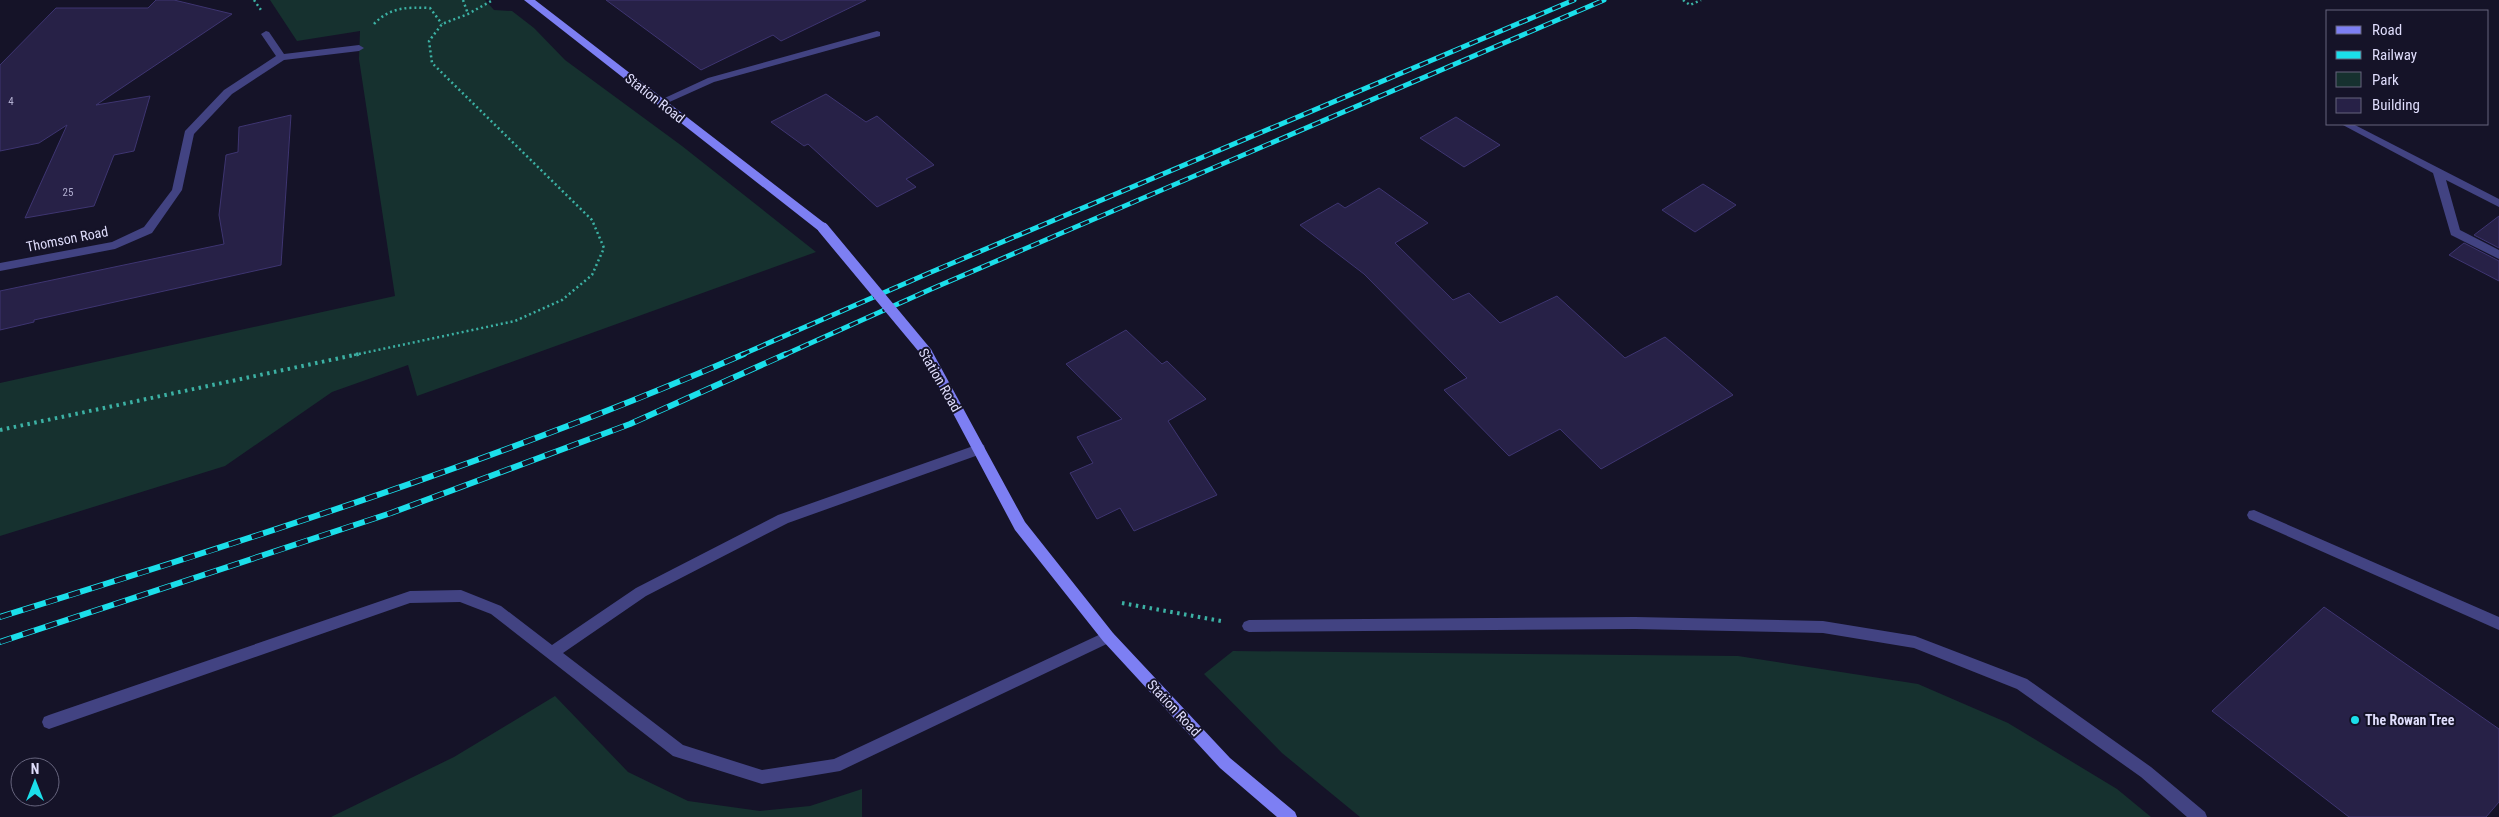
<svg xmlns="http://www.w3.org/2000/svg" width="2499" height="817" font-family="'Roboto Condensed',sans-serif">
<rect width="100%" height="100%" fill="#151328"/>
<!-- green -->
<path fill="#16312f" d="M270,0H485L494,10L512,11L534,28L565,60L682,146L816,252L417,396L408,365L332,392L225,466L0,536V383L395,296L359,59L360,31L297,41Z
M1233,651L1738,656L1918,684L2008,723L2117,789L2151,817H1360L1282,753L1204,674Z
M555,696L628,772L688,801L760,811L810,806L862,789V817H331L454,757Z"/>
<!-- building -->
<path fill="#272147" stroke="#3e3571" d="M156,0H174L232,14L96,105L150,96L134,151L114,155L94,206L25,218L67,125L39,143L0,151V65L56,8H148Z
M606,0H866L781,41L773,35L701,70Z
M826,94L866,122L877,116L934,165L906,179L916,187L877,207L808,144L804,146L771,122Z
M291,115L281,265L34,320V322L0,330V291L224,244L219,215L226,155L238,152L239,127Z
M1456,117L1500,145L1464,167L1420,138Z
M1703,184L1736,205L1695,232L1662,210Z
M1379,188L1428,223L1395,243L1453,300L1469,293L1500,323L1557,296L1625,358L1665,337L1733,395L1601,469L1560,429L1509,456L1444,390L1467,378L1364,274L1300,225L1338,203L1345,208Z
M2499,216V248L2474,235Z
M2464,243L2499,261V281L2449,255Z
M1126,330L1162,364L1167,361L1206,399L1168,421L1217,495L1134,531L1120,508L1097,519L1070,473L1093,463L1077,437L1122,419L1066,364Z
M2324,607L2499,729V802L2486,817H2349L2212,711Z"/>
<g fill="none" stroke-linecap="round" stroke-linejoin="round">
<!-- path-far1 -->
<path stroke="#3cb1a4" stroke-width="2.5" stroke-dasharray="2 3" stroke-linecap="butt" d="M254,0L261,10
M463,0L468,14
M1683,0L1690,5L1701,0
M374,24C390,7 407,7 430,8L442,24
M354,355L515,321L562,300L592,275L604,248L592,220L432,63L429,41L442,24L468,14L493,0"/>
<!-- path -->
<path stroke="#3cb1a4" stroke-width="4" stroke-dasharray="2.5 4.5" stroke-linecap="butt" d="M0,430L359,354
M1122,603L1221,621"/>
<!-- lane -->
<path fill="#424382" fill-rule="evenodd" d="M877,31L880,32V36L714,82L665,104L661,105L656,102L708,78Z
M2341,124H2353L2499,199V207L2446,180L2460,230L2499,250V259L2451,235L2433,173Z
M979,444L984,445L985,449L984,453L788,523L646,596L563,653L683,745L762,770L834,759L1103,633L1108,631L1113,633L1115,637L1113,641L840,771L762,784L673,756L491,614L460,602L410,603L49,729L44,727L42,722L44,717L49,715L410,591L461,590L501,606L552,645L636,588L778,515Z
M2254,510L2499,617V630L2249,519L2247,515L2249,511Z"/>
<!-- street -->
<path fill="#424382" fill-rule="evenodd" d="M266,31L269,32L284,54L359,45L364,48L359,51L284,60L232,94L194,134L182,190L152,233L115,249L0,271V263L112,242L144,227L172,190L185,131L224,90L276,56L261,34Z
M1635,617L1823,621L1915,636L2027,679L2151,767L2205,812L2207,817H2187L2141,777L2017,689L1914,648L1823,633L1635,629L1249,632L1244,630L1242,626L1244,622L1249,620Z"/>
<!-- secondary -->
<path fill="#7d7ff3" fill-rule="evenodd" d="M524,0H535L827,225L829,228L827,231H819Z
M927,349L933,353L1025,522L1113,633L1230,758L1295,812L1297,817H1277L1220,768L1103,641L1015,530L921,353Z"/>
<!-- rail-far1 casing -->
<g stroke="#1bdfea" stroke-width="5">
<path id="rail-far1" d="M741,355L929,273L1574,0
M784,355L929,290L1604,0"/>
</g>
<!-- rail casing -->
<g stroke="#1bdfea" stroke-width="6">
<path id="rail" d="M0,617C251,539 503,459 744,354
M0,642L391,513L630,424L786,354"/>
</g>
<!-- rail-far1 -->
<use href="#rail-far1" stroke="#151328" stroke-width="3" stroke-dasharray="9" stroke-linecap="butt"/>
<!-- rail -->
<use href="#rail" stroke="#151328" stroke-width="4.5" stroke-dasharray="12" stroke-linecap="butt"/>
<!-- secondary-bridge -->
<path stroke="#7d7ff3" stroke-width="11" d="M823,228L927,353"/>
</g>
<!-- markers -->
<circle fill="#1bdfea" stroke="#151328" stroke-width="2" cx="2355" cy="720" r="5"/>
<g text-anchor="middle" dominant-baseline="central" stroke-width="4" stroke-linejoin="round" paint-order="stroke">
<!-- number labels -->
<g font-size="11" fill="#b1aecf">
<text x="11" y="101">4</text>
<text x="68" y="192">25</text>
</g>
<!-- street labels -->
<g font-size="14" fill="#dfddfc" stroke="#151328">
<text transform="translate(655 98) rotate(38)">Station Road</text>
<text transform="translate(67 239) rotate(-11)">Thomson Road</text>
<text transform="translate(940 380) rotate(60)">Station Road</text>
<text transform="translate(1174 708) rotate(47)">Station Road</text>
</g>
<!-- poi labels -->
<g font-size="14" font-weight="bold" fill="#dfddfc" stroke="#151328" text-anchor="start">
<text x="2365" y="720">The Rowan Tree</text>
</g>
</g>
<!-- legend -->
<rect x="2326" y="10" width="162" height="115" fill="#151328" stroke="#66647d"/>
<rect x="2336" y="26" width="25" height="8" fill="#7d7ff3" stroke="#66647d"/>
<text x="2372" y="35" font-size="15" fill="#dfddfc">Road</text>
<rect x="2336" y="51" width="25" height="8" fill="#1bdfea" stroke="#66647d"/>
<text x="2372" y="60" font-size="15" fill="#dfddfc">Railway</text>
<rect x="2336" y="72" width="25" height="15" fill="#16312f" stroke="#66647d"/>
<text x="2372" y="85" font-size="15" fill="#dfddfc">Park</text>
<rect x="2336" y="98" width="25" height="15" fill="#272147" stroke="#66647d"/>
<text x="2372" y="110" font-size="15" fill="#dfddfc">Building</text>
<!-- north arrow -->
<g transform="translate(35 782)"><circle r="24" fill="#151328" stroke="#66647d"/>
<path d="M0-4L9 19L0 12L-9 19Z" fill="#1bdfea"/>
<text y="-8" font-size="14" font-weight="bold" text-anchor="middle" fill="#dfddfc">N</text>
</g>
</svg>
